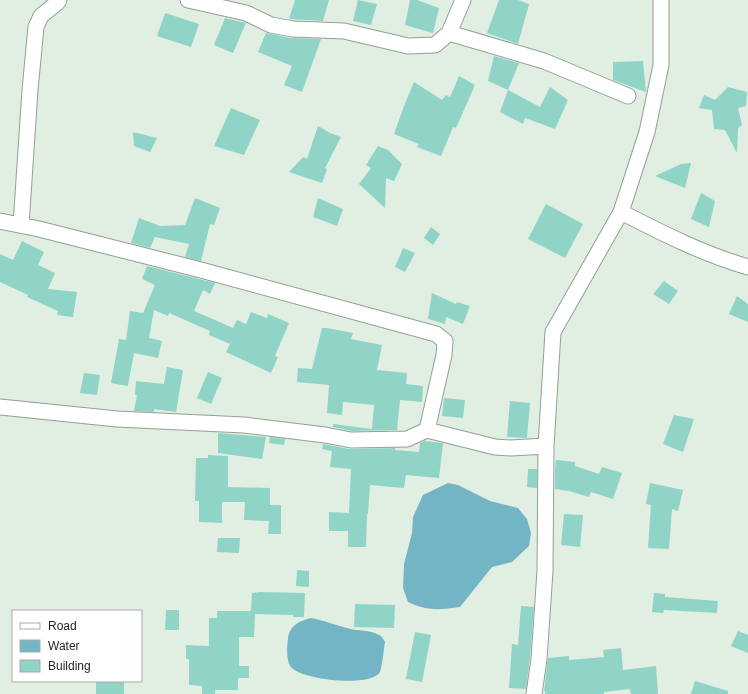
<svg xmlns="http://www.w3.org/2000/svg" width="748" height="694" font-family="Helvetica,sans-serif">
<rect width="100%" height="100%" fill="#e0efe2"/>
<!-- water -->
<path fill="#74b5c5" d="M448,483L458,485L490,501L518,508L527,519L531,533L529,546L512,562L492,567L460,607C440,610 426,611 408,602L403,588L404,564L412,533L413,517L423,495Z
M311,618C324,620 337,626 351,629C360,631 371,630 379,635C382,636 383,639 385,642C384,648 382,667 380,672C371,688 299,680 290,666C286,658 287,647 288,639C289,626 299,621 311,618Z"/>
<!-- building -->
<path fill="#90d3c7" d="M295,0H329L323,21L289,19Z
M358,0L377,4L371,25L353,21Z
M410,0H417L439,8L433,33L405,25Z
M499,0H518L529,4L518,44L487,33Z
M165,13L199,24L191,47L157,36Z
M225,18L246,23L233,53L214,45Z
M266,33L291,38L321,39L302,92L284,85L292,66L258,52Z
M494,56L519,63L508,90L488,81Z
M643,61L646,92L613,80V62Z
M459,76L475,85L456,128L453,127L441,156L417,147L419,144L394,134L404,106L414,82L442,100L446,95L450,97Z
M550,87L568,100L555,129L525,118L523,124L500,112L508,90L540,107Z
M728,87L747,92L746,106L738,108L742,125L738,128L737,153L725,130L714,129L712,110L699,108L704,95L715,100Z
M231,108L260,120L244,155L214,146Z
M318,126L330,133L341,137L325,168L327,169L322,183L289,172L303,157L307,159Z
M133,132L157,138L150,152L134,146Z
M378,146L388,150L402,164L394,181L386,178L385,208L359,184L371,168L366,165Z
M691,163L685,188L655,176L681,164Z
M701,193L715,201L709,227L691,219Z
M195,198L220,208L214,225L210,224L201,261L185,257L189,244L155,237L150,248L131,243L139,218L160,226L185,225Z
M318,198L343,209L337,226L313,217Z
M546,204L583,224L565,258L528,239Z
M431,227L440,234L433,245L424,238Z
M22,241L44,252L38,265L55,273L48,289L77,292L73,317L57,315L58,311L27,297L28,295L0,282V254L13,260Z
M403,248L415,253L405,272L395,267Z
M147,266L215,283L210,294L203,290L194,311L215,320L233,328L237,320L246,324L251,312L267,318L268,314L289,323L275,356L278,357L271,373L226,352L230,344L209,335L210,331L169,313L168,316L154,310L149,338L162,341L158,358L134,353L128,386L111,383L119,339L126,340L130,311L143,313L155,285L142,279Z
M664,281L678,291L669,304L653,294Z
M432,293L456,304L457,302L470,306L463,324L446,317L445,324L428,319Z
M737,296L748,304V322L729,314Z
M322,328H327L353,333L351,339L382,345L377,370L407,373L406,384L423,386L422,402L400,400L397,430L352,431L333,427V424L372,429L374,405L343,402L342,415L327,413L329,385L297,382L298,368L312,369Z
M167,367L183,370L176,412L154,409V412L134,411L137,395H135L136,381L164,384Z
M208,372L222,378L211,404L197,398Z
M84,373L100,375L97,395L80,393Z
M444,398L465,400L463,418L442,416Z
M510,401L530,403L527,438L507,437Z
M674,415L694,419L683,452L663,444Z
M218,433L266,437L262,459L218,453Z
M270,437L285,439L284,445L269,443Z
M425,441L443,443L439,478L406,475L404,488L370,485L368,514H367L366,547H348V531H329V512L349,513L351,469L330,467L332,451L322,449L323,444L349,449L395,448V450L419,452L420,443Z
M208,455L228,456V487L270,488V505H281V534H268L269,521L244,520L245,502H222V523L199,522V501H195L196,458H208Z
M556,460L575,462V466L599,474L602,467L622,473L613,499L591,492L589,497L569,491L555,489V470Z
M528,469H537V488L527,487Z
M650,483L683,490L678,511L672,509L669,549L648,548L651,505L646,504Z
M564,514L583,515L580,547L561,545Z
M218,538H240L239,553L217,552Z
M297,570L309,571V587L296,586Z
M260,592L305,593L304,617H293V615L255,614L254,637H239V666H249V678H238V690H215V694H202V686L189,685V659H186V645L209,646V618H217V611H251L252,593Z
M654,593L665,594V597L718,601L717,613L664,610L663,613L652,612Z
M355,604L395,605L394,628L354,627Z
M521,606L534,607L530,658L526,689L509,688L512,644L518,645Z
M166,610H179V630H165Z
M738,631L748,635V653L731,646Z
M415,632L431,635L422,682L406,679Z
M621,648L623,670L656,666L658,694H631L630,689L604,692V694H545V691H544L548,658L569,656V660L604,657L603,650Z
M96,681H124V694H96Z
M695,681L728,691V694H691Z"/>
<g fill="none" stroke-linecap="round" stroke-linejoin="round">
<!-- minor casing -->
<g stroke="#93a094" stroke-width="17">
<path id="minor" d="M188,0L246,13L271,25L293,29L344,31L408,46L435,45L449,33L463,0
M449,33L544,61L628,96
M621,212C662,233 703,254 748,267
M0,221L39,229L201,270L436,334L445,341L444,355L427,430
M21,225L30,90L36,27L41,16L57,3L59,0
M0,407L117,419L244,425L325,435L351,440L407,439L427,430L495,447L511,448L546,446
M534,694L539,659L545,571L546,446L553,332L621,212L647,132L661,65V0"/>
</g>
<!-- minor -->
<use href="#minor" stroke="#fff" stroke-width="15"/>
</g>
<!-- legend -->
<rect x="12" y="610" width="130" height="72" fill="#ffffff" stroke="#a7a9a7"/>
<rect x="20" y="623" width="20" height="6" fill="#ffffff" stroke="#a7a9a7"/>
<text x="48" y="630" font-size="12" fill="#222722">Road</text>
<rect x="20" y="640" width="20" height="12" fill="#74b5c5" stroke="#a7a9a7"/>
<text x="48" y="650" font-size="12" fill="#222722">Water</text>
<rect x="20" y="660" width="20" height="12" fill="#90d3c7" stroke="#a7a9a7"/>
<text x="48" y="670" font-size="12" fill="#222722">Building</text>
</svg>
